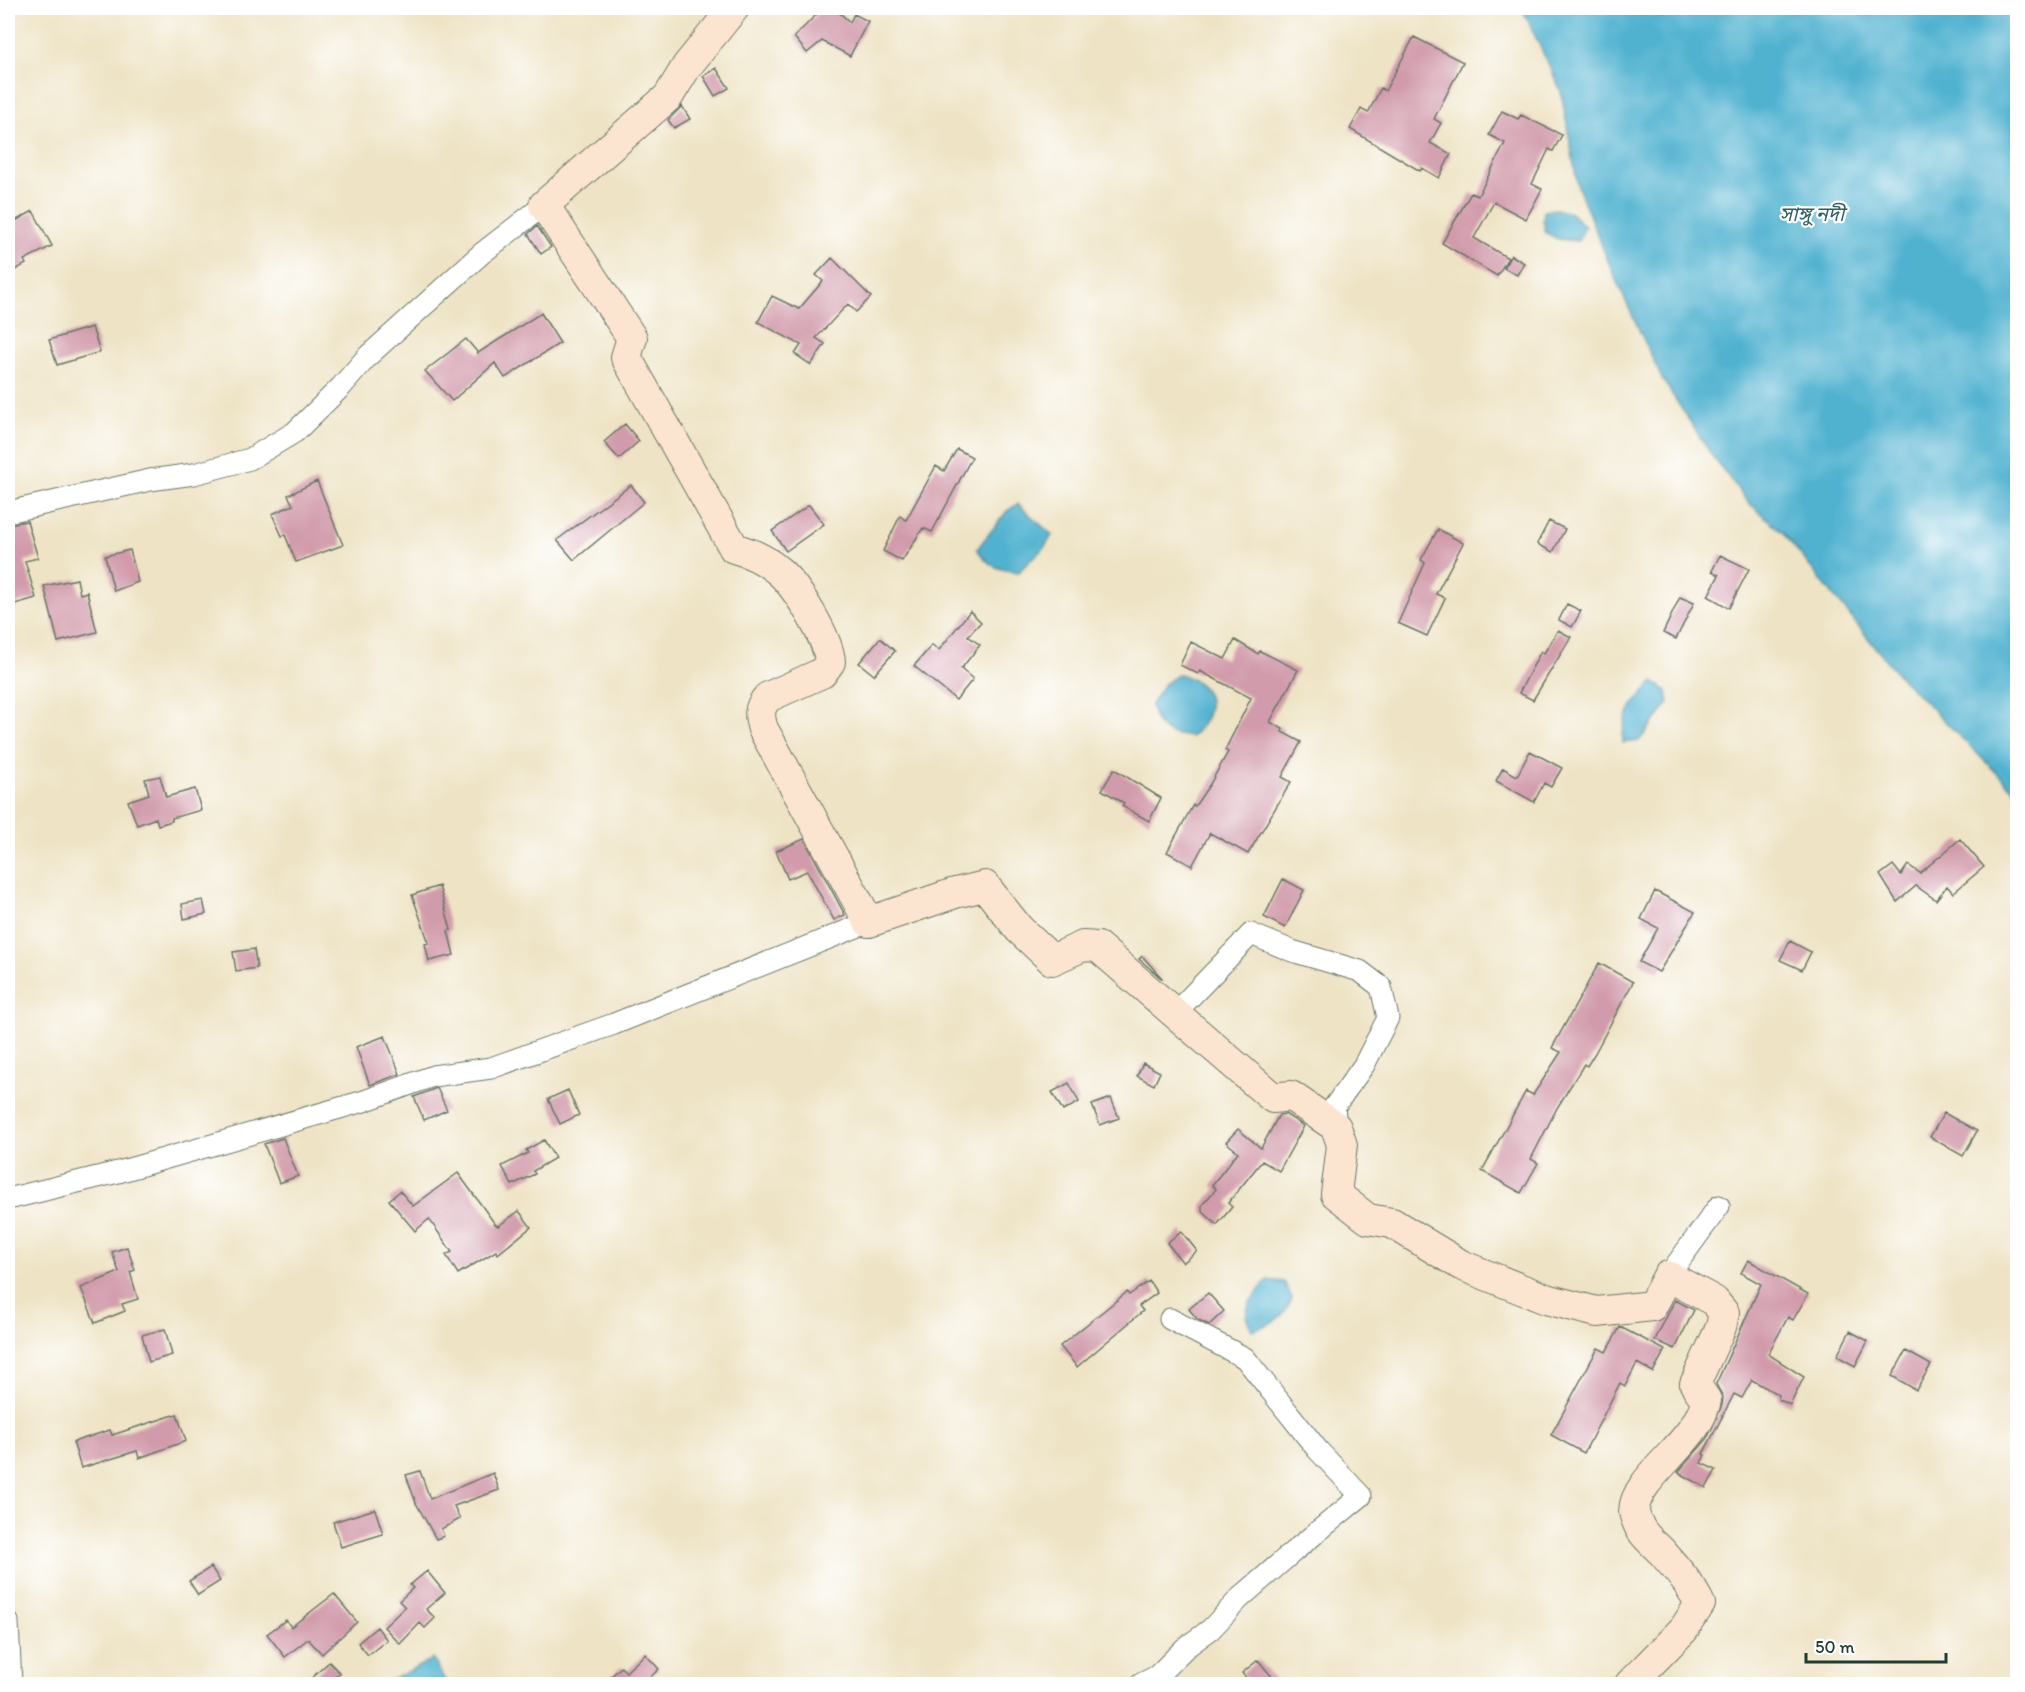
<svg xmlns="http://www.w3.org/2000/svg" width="2025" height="1692" font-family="Itim,'Noto Sans Bengali',sans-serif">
<rect width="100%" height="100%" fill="#fff"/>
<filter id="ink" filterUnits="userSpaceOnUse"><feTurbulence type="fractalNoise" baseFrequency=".0167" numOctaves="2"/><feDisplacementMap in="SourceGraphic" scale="12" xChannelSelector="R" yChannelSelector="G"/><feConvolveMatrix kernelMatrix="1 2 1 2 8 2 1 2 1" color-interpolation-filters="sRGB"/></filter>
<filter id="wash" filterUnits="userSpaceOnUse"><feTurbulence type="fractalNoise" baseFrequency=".008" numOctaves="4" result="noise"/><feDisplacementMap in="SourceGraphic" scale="24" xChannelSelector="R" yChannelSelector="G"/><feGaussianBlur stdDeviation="1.35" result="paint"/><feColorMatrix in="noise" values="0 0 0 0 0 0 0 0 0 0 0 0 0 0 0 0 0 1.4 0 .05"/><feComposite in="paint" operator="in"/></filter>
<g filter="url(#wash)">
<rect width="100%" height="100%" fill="#eee3c4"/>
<!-- water -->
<path fill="#51b2d0" stroke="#387882" stroke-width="1.5" d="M1522,8H2017V793L1898,675L1782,532L1748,502L1713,457L1662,379L1615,278L1578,187L1561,91Z
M1555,209L1571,213L1585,227L1578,241L1558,239L1546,233L1543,221L1544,211Z
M1018,504L1052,535C1045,551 1030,558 1019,572C999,570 989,567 977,549L1007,511Z
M1179,674C1217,685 1217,713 1191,737C1166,734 1156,731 1151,705L1163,685Z
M1653,682L1667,691L1669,703L1639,741L1623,743C1621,715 1635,701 1653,682Z
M1267,1280L1284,1282L1292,1298C1285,1318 1271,1325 1252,1330L1246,1317L1249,1303Z
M433,1659L447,1684H384Z"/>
<g id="blocks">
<!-- building -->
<path fill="#d29bab" d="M823,8H834L850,22L854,14L868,21L850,56L822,41L807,53L794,37Z
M1414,37L1463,62L1434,119L1441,123L1430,143L1451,154L1439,178L1422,168L1420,171L1350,129L1361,109L1368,113L1381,88L1385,91Z
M716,68L729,88L715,96L703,76Z
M682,106L690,119L674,128L668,120Z
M1502,111L1518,119L1521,115L1562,135L1553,151L1549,149L1532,184L1542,189L1526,219L1494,202L1474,238L1508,258L1497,276L1442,243L1471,193L1478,196L1505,143L1489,135Z
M33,211L52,246L24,260L26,264L8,274V225Z
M537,226L551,247L541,254L528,234Z
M1511,255L1524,263L1517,275L1504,268Z
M832,258L871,297L856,312L848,304L816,338L825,344L811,365L795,354L801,345L758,322L772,296L799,309L823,281L816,275Z
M541,313L560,343L505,378L495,363L452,401L425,371L466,339L478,353Z
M92,327L100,352L57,365L49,340Z
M625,424L639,441L619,459L604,442Z
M957,449L972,457L932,532L923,528L902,561L883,551L900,516L906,520L936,466L944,471Z
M317,481L343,545L296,562L285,535L282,536L272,514L293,505L288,495Z
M631,485L644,502L574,560L557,540Z
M809,505L824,524L786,551L772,531Z
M27,521L38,558L25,561L36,598L8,606V524Z
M1549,521L1565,529L1553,552L1537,544Z
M1438,529L1463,543L1436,594L1445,598L1427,636L1398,623L1425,563L1421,560Z
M130,550L138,582L114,591L105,556Z
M1720,555L1749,569L1729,608L1708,596L1719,575L1712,571Z
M77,579L80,594L87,592L97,632L58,642L44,586Z
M1680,597L1694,603L1676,639L1663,633Z
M1567,604L1581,611L1572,627L1559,620Z
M970,611L981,622L968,636L980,645L961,669L973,679L956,700L914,666L932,645L939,650Z
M1558,630L1571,637L1533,700L1519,693L1541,651L1544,653Z
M880,638L895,651L874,675L859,663Z
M1235,640L1258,654L1260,651L1298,670L1270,722L1283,729L1282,732L1301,742L1282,777L1291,782L1248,854L1210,833L1192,866L1167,852L1193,805L1195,806L1210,784L1228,752L1225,750L1251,698L1200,671L1198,674L1180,665L1191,642L1225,659Z
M1530,751L1562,768L1551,787L1544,783L1534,802L1496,781L1503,768L1517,776Z
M1114,769L1161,798L1149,821L1122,806L1124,803L1102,790Z
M160,776L166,797L195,789L201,810L172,818V821L158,825L156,818L137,825L128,801L149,794L145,779Z
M804,839L845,915L834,920L807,871L788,879L776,851Z
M1960,839L1984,867L1953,893L1947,886L1936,900L1916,886L1897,902L1880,875L1893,865L1901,875L1908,865L1920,873Z
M1283,879L1304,890L1285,928L1264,917Z
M439,886L451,930L448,931L454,955L429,961L425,944L429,943L412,895Z
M1655,891L1695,912L1659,972L1639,962L1658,928L1641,919Z
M203,900L206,914L184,919L182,904Z
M1790,941L1811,952L1802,970L1780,960Z
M254,949L257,968L236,971L233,952Z
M1142,956L1162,978H1161L1139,959Z
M1599,963L1633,982L1595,1053L1587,1066L1584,1064L1557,1108L1531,1159L1538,1163L1521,1193L1482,1171L1526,1091L1533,1095L1561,1052L1552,1048Z
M385,1036L400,1074L370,1085L356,1047Z
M1143,1063L1160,1072L1154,1085L1137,1076Z
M1069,1083L1079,1102L1063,1111L1052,1092Z
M437,1088L447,1110L424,1120L414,1097Z
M568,1090L579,1115L560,1124L548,1099Z
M1111,1098L1119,1118L1100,1125L1092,1105Z
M1944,1113L1977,1131L1963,1156L1930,1137Z
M1285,1114L1304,1126L1279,1171L1262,1161L1228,1203L1232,1207L1217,1225L1202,1211V1205L1216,1189L1212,1185L1238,1152L1226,1142L1238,1129L1261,1148L1279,1115Z
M283,1138L298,1176L279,1183L264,1144Z
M544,1140L555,1158L533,1171L535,1174L512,1185L502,1166L528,1153L526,1150Z
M458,1173L495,1224L498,1226L519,1211L531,1227L498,1254L496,1251L458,1274L446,1255L452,1252L429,1219L415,1231L389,1200L400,1191L413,1206Z
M1181,1231L1197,1251L1183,1263L1167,1243Z
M127,1247L135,1270L130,1272L138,1299L122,1304L125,1311L95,1323L81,1288L119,1272L112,1252Z
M1748,1260L1808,1294L1793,1320L1788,1317L1768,1354L1804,1377L1790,1405L1778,1399L1779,1395L1752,1380L1742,1398L1734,1394L1703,1454L1705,1455L1701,1463L1716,1470L1706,1488L1678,1472L1707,1439L1722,1405L1723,1397L1716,1384L1761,1284L1741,1273Z
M1149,1281L1157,1293L1139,1306L1143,1311L1077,1367L1060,1346L1127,1292L1129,1295Z
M1208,1293L1224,1311L1209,1325L1197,1319L1189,1309Z
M1675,1300L1694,1310L1675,1349L1655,1340Z
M1620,1327L1665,1350L1653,1372L1637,1363L1625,1386L1620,1383L1584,1453L1551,1435L1598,1348L1606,1352Z
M165,1329L172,1355L149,1362L142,1335Z
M1850,1331L1868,1341L1855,1366L1837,1356Z
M1906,1351L1931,1365L1916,1390L1892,1376Z
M177,1414L186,1441L139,1458L137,1451L81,1468L73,1442L110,1430L112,1435Z
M420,1471L430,1499L493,1473L499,1490L454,1506L460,1519L441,1529L444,1536L436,1539L416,1503L406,1475Z
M375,1509L383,1534L341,1547L333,1522Z
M211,1567L220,1581L198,1595L189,1581Z
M427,1571L445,1593L426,1609L435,1618L425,1628L420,1623L400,1644L384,1627L405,1607L399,1601L413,1588L410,1585Z
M334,1594L357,1622L322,1654L308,1639L285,1657L267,1634L286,1620L291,1627Z
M377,1627L387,1640L368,1655L358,1643Z
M645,1654L659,1669L643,1684H603L621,1667L626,1672Z
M1258,1660L1278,1684H1251L1242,1673Z
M329,1662L340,1673L327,1684H305Z"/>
</g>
</g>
<g filter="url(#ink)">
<use href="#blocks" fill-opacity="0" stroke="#677766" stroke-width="1.5"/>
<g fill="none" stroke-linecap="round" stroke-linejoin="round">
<!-- street casing -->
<g stroke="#677766" stroke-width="23">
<path id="street" d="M8,512L150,480L194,474L250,459L295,432L341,387L368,356L481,254L544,205
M1175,1013L1251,934L1292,951L1360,971L1381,987L1388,1018L1364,1065L1334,1107L1336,1127
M8,1199L122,1171L364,1101L433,1076L491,1068L614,1024L869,922
M1668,1276L1719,1206
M8,1622L11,1684
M1141,1684L1157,1676L1185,1648L1211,1629L1240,1598L1294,1551L1361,1496L1317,1449L1245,1358L1170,1319"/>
</g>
<!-- secondary casing -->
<g stroke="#677766" stroke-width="32">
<path id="secondary" d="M734,8L687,66L668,97L544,205L632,338L626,357L734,548C750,553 763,558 776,569C795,583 829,639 830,662L822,673L768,697C758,708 759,716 763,729L869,922L955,893L985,886L1019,929L1052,960L1083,946L1098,947L1273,1098L1291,1096L1336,1127L1342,1145L1336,1194L1368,1219L1392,1223L1461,1265L1546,1299L1597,1312L1652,1306L1668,1276L1714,1301L1724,1313L1721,1327L1695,1384L1706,1400C1699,1442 1635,1476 1634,1511C1634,1516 1638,1523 1640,1528C1645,1537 1655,1545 1662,1552C1676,1568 1691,1585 1700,1604L1684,1629L1630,1684"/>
</g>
<!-- street -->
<use href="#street" stroke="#fff" stroke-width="21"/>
<!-- secondary -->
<use href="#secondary" stroke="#fce5d0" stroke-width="30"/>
</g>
</g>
<g text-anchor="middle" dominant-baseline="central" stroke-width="4.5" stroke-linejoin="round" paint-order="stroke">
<!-- water labels -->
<g font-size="20" font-style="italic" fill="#2e6063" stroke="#fff">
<text x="1812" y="214">সাঙ্গু নদী</text>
</g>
</g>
<!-- margin -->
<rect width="2025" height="1692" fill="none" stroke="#fff" stroke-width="30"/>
<!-- scale -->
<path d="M1806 1653v9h140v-9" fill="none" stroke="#1f3d34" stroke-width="3"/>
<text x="1815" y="1653" font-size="18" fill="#1f3d34" stroke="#ffffff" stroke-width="4.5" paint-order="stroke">50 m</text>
</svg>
